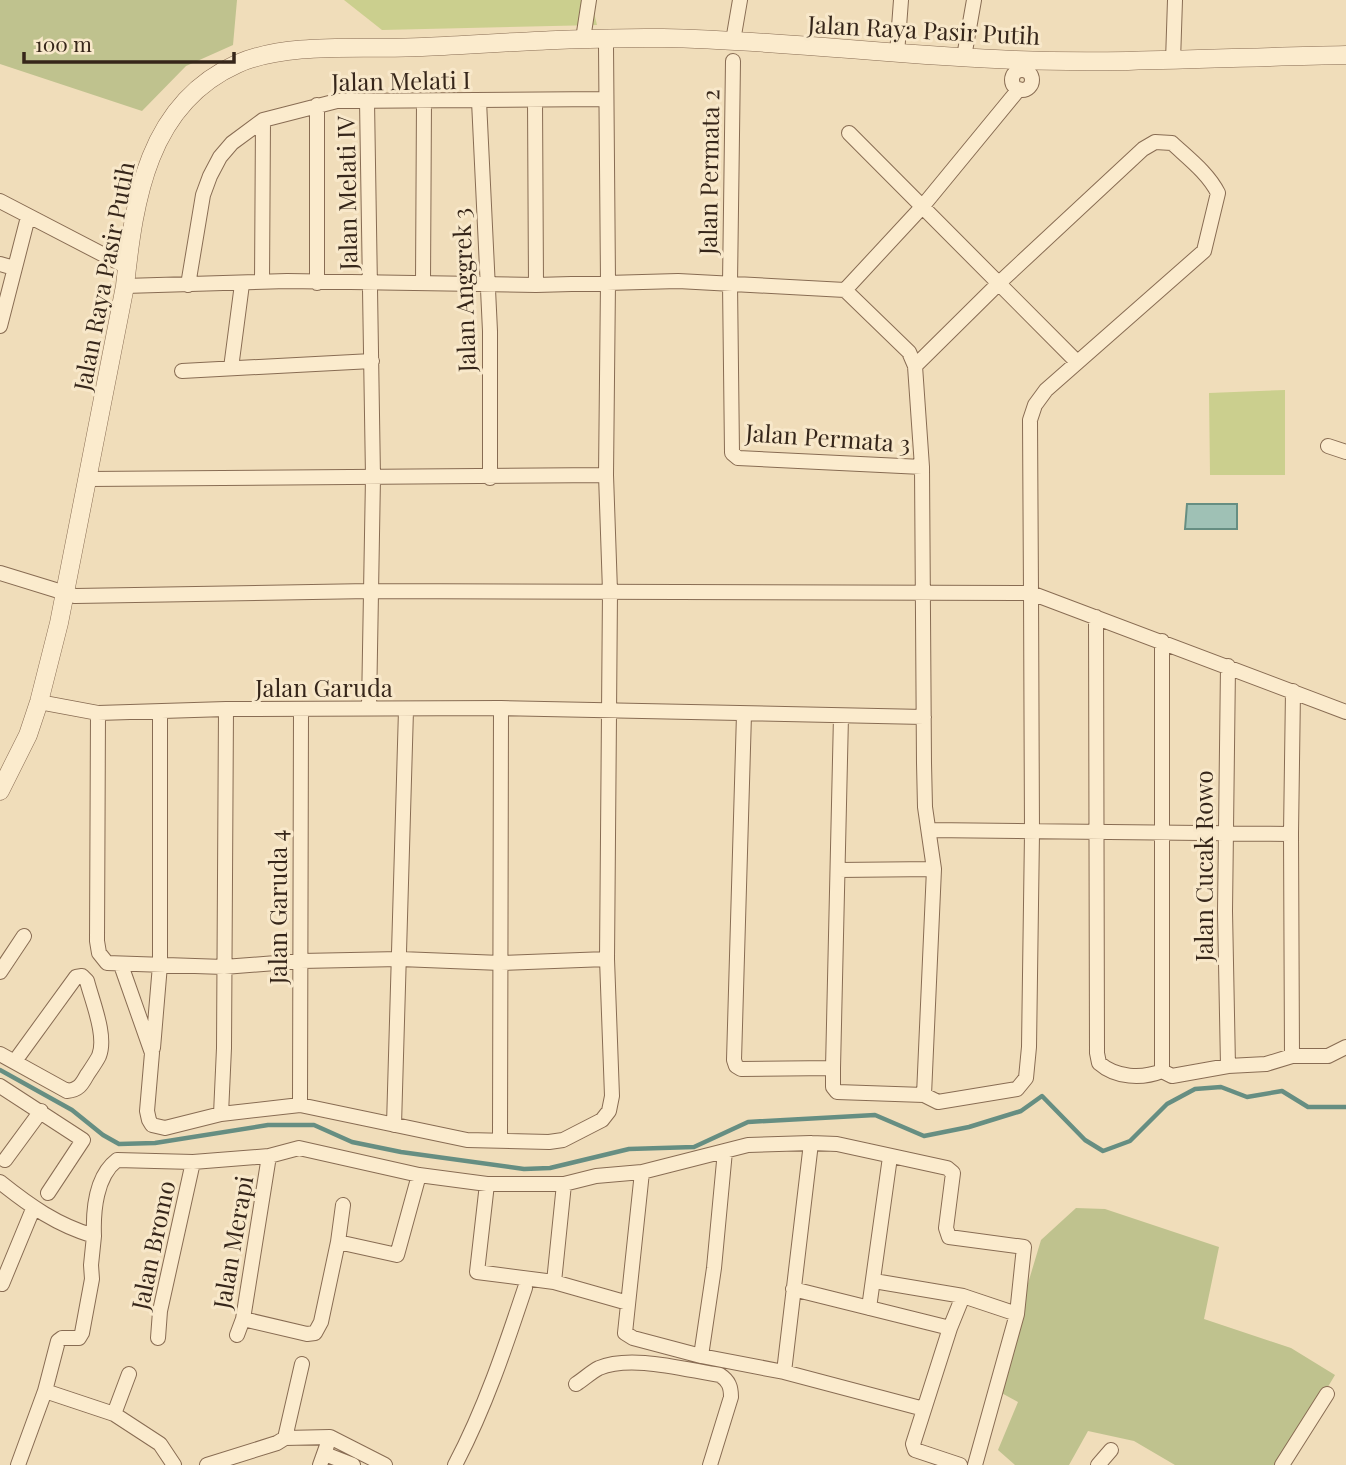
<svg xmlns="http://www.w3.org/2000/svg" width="1346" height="1465" font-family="'Playfair Display',serif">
<rect width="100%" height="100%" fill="#f0ddba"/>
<!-- green -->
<path fill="#cbcf8e" d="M344,0H591L597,25L382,30Z
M1285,390V475H1210L1209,393Z"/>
<!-- cemetery -->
<path fill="#bfc28e" d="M0,0H237L233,45L186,66L142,111L0,64Z
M1076,1208L1105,1209L1219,1247L1204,1319L1291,1348L1335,1375L1281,1465H1175L1134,1441L1088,1431L1069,1465H1015L998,1450L1018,1402L996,1390L1041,1240Z"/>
<!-- water -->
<path fill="#9fc1b5" stroke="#668e82" stroke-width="2" d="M1187,504H1237V529H1185Z"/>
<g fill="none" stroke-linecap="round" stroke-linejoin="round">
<!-- stream -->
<path stroke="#668e82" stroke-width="4.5" d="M0,1070L72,1110L103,1135L119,1144L155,1143L268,1125H314L352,1142L401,1152L524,1169L550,1168L629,1149L694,1147L748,1122L875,1115L924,1136L969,1127L1021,1111L1042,1096L1085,1140L1103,1151L1130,1141L1167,1104L1195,1089L1221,1087L1247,1097L1282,1091L1308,1107H1346"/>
<!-- minor casing -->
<g stroke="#886c53" stroke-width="16">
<path id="minor" d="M583,39L589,0
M733,41L740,0
M897,54L901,0
M964,57L974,0
M733,61L730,283L732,453L738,458L922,467
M1173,61L1175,0
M1012 80a10 10 0 1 1 20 0a10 10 0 1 1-20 0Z
M535,100L536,285
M367,101L373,477L369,708
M479,101L490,331V478
M849,133L1077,362
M0,201L127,267
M0,264L14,268
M262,282L263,120
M317,283V105
M423,283L424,101
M188,285L203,195L210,176L220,157L232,143L263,120L337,101L605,99
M125,286L287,281L536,285L678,281L845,290L909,352L915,366L922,467L924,763L925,807L934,869L924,1095
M845,290L922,207L1019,89
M0,326L28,217
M915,366L999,283L1143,149L1155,142L1172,143C1188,158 1208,173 1218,193L1204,251L1046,390L1035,405L1030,420L1031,593L1346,712
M231,368L242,284
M182,371L372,361
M1328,446L1346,452
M88,479L606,475
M0,573L75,596L370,591L1031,593L1032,833L1029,1047L1026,1078L1017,1089L938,1102L924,1095L837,1092L833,1087V1068
M1096,617L1097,1053L1099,1063C1116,1078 1142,1079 1162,1071L1172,1076L1228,1066L1266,1064L1292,1056H1328L1346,1047
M1162,641V1071
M1228,666L1225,911L1228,1066
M39,702L98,713L226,709L501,708L924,717
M98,713L97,941L99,953L107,963L224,967L301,961L400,959L501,963L607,959
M744,714L734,1060L736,1066L741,1069L833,1068L841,716
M929,830L1291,834
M838,870L934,869
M121,965L152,1053L147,1111L149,1120L152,1125L165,1128L221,1114L300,1105L467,1140L549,1142L563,1140L602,1120L609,1111L612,1096L607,959L610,591L606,475L608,282L606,46
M0,972L24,936
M153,1048L160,965V712
M0,1054L67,1091C79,1090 82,1084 87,1075C91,1069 96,1062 99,1056C107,1036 92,1001 87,981L82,976L76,977L15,1061
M1292,1056L1291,834L1293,691
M0,1086L83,1140L48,1193
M300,1105L301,710
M221,1114L224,1048L226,709
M394,1125L406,710
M500,1140L501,708
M5,1160L41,1111
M642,1172L748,1145L811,1143L837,1144L947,1168L953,1173L946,1228L949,1237L1024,1247L1017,1314L975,1465
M0,1182C30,1206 57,1225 94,1236C93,1211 96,1176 117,1160L193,1162L269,1156L299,1148L419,1175L487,1184H564L596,1176L642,1172L625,1333L633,1338L701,1356L784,1372L811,1143
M487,1184L477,1272L554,1282L628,1303
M338,1242L343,1205
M874,1281L963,1296L1017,1314
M554,1282L564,1184
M2,1284L33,1209
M793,1289L950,1328
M869,1308L890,1157
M243,1319L307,1334L315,1333L321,1322L338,1242L397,1255L419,1175
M237,1335L243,1319L269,1156
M158,1338L160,1311L193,1162
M701,1356L714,1268L725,1151
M784,1372L924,1409
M576,1384C584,1379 591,1372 599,1368C631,1354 686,1370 720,1375C729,1381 731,1387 731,1397L710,1465
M45,1391L58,1341L62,1338H79L82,1333L92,1279L91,1265L94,1236
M114,1414L129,1374
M285,1438L302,1364
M325,1454L353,1465
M18,1465L45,1391L114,1414L160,1444L174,1465
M207,1465L277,1443L285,1438L330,1437L385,1465
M320,1465L330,1437
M455,1465C485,1408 505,1348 525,1288
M960,1465L915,1450L913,1444L950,1328L963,1296
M1098,1465L1111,1450
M1282,1465L1327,1394"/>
</g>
<!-- tertiary casing -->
<g stroke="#886c53" stroke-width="19">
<path id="tertiary" d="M0,791L28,735L39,702L59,623L125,286C134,199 148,104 237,64C288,41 366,50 422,47C502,43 583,37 663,38C781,40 897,56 1015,60C1125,64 1235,57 1346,55"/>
</g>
<!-- minor -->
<use href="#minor" stroke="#fbebcd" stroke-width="14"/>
<!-- tertiary -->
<use href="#tertiary" stroke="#fbebcd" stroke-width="18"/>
</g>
<g text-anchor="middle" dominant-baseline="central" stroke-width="6" stroke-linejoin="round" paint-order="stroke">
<!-- street labels -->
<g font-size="24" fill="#36261a" stroke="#f8e8ca">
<text transform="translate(924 29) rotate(3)">Jalan Raya Pasir Putih</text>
<text transform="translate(401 80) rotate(-1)">Jalan Melati I</text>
<text transform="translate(708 172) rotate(-89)">Jalan Permata 2</text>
<text transform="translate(346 193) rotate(-91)">Jalan Melati IV</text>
<text transform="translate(103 276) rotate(-79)">Jalan Raya Pasir Putih</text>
<text transform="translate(463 290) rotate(-92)">Jalan Anggrek 3</text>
<text transform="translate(828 437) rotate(4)">Jalan Permata 3</text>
<text x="324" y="687">Jalan Garuda</text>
<text transform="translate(1203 866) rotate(-90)">Jalan Cucak Rowo</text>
<text transform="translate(277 907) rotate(-90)">Jalan Garuda 4</text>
<text transform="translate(232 1242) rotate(-80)">Jalan Merapi</text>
<text transform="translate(152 1245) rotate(-78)">Jalan Bromo</text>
</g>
</g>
<!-- scale -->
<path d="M24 52v10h210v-10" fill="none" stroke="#36261a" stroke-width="3.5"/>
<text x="35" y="52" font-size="21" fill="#36261a" stroke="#f8e8ca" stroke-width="5" paint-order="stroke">100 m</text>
</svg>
